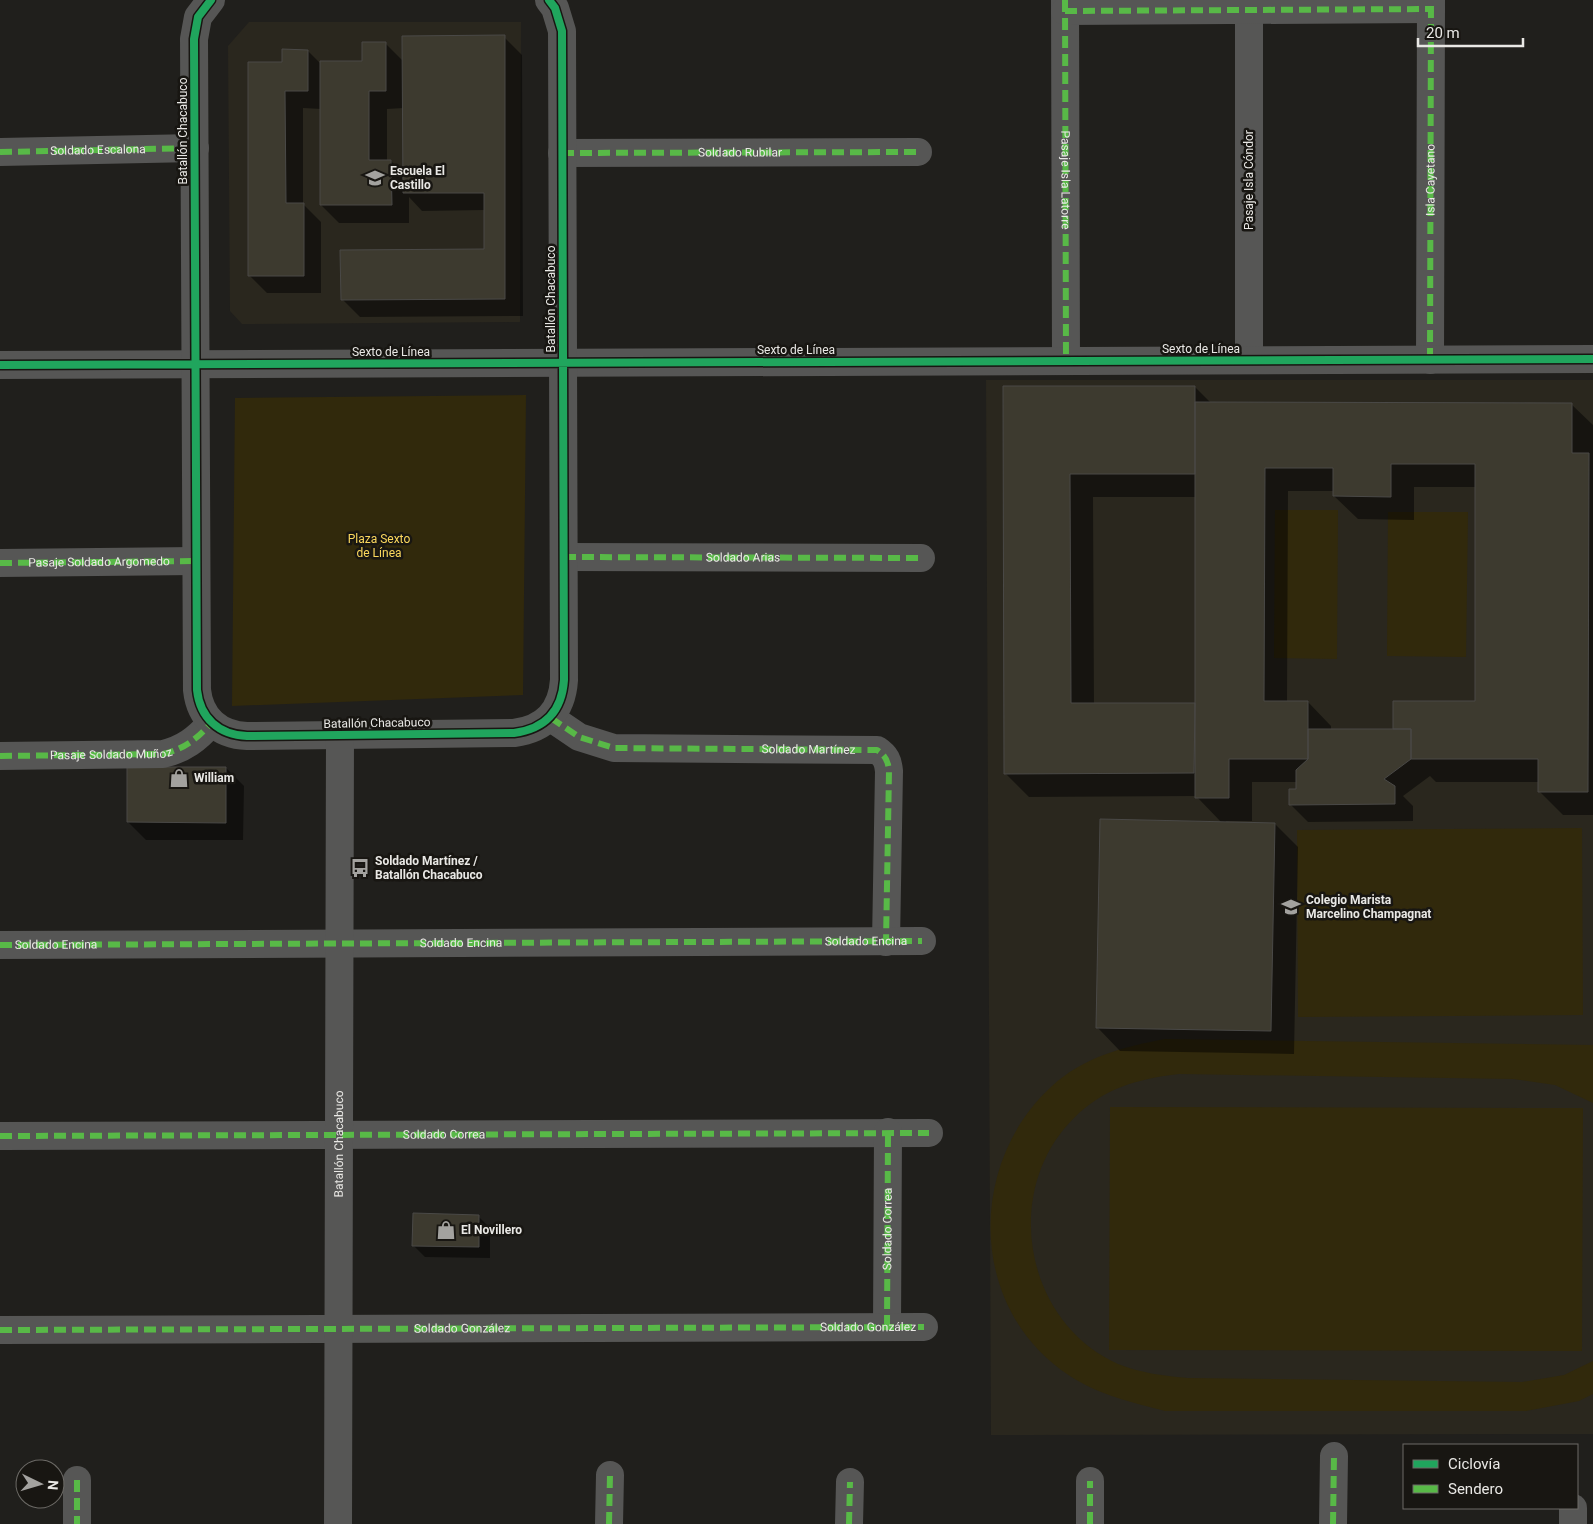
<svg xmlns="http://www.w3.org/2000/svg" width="1593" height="1524" font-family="Roboto,sans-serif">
<rect width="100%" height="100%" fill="#201f1c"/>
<!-- built -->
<path fill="#2a271e" d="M249,22H521L520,322L242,324L230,311L228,46Z
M986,380H1593V1434L991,1435Z"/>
<!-- green -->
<path fill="#31290c" d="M526,395L523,695L232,706L235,398Z
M1275,510H1338L1337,659L1274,658Z
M1388,512H1468L1466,657L1387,656Z
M1582,828L1583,1015L1298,1017L1297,830Z
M1165,1039L1593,1045V1103L1555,1085L1513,1079L1179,1074C1137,1079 1104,1088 1074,1118C1001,1190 1024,1322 1118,1364C1140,1373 1165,1376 1188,1378L1522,1382L1564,1375L1593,1361V1394L1579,1401L1526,1411H1165C1131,1402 1099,1395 1070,1376C969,1311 966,1165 1051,1087C1083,1057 1123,1047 1165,1039Z
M1110,1107L1583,1108L1582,1351L1109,1350Z"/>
<!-- shadow -->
<path fill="#0007" fill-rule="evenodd" d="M504,37L522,55L523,316L360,317L342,299L485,250V210L422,211L409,197V223H339L321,205V109L303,108V204L321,222V293H267L249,275L283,63L308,51L321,64L363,62L385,43L404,62ZM404,108V175L391,161H387V109Z
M1195,387L1211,403L1571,404L1593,425V815H1563L1539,791V782H1436L1430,776L1403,796L1413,806V821L1308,822L1290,804L1297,790V782H1252V821H1226V823L1275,824L1298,847L1294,1054L1120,1051L1097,1027L1222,823L1196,796L1029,797L1005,773L1004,388ZM1414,487H1476V702L1396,730L1331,731V726L1308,702H1287L1288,491H1334V496L1358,519L1414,520ZM1093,497H1197L1196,704H1094Z
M226,768L244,786L243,840H146L128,822Z
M478,1216L490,1228V1258L425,1257L413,1245Z"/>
<!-- building -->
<path fill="#3d3a2f" stroke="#4a4947" d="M505,35V299L341,300L340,250L484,249V193H403L402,36Z
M362,42H386V91H369V160H391L392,205H320V61H362Z
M282,49L308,50V91H285L286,203H304V276H248V62H282Z
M1003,386H1195V474H1070L1071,703H1195L1194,773L1004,774Z
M1195,402L1572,403V453H1589L1588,792H1538V759H1411V729H1393V701H1475V464H1391V497L1333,496V468H1265L1264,701H1308V759H1229V798H1195Z
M1308,729H1411V759L1384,779L1395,786V804L1289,805V789H1296V770L1308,759Z
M127,767H226V823L127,822Z
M1100,819L1275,823L1271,1031L1096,1028Z
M413,1213L479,1215V1247L412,1246Z"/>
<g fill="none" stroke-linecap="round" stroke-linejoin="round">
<!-- minor -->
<g stroke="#565655" stroke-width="28">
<path id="s1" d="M1065,0L1066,361"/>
<path d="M1249,0V360"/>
<path d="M1065,11L1431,9"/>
<path d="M0,152L195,148"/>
<path id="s2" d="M562,153L918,152"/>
<path id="s3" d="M1430,360L1431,0"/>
<path d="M0,365L1593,359"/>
<path id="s4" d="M564,557L921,558"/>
<path d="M0,563L196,561"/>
<path id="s5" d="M551,718L579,737L614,748L877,750C886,756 888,761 889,771L886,942"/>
<path d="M0,756L163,754C184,749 197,739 211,723"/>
<path id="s6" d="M0,945L922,941"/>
<path id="s7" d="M0,1136L929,1133"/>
<path id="s8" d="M887,1327L888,1132"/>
<path id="s9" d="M0,1330L924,1327"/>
<path d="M77,1480V1524"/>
<path d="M609,1524L610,1475"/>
<path d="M849,1524L850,1482"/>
<path d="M1090,1524V1481"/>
<path d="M1333,1524L1334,1456"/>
<path d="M1573,1524V1508"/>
</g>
<!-- tertiary -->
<g stroke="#565655" stroke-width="28">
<path d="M211,0L198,17L194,39L197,690C200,718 219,735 247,736L514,733C545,729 562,711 564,680L562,31L555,8L549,0"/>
<path id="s10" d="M338,1524L340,735"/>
</g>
<!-- quiet -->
<g stroke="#58b947" stroke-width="6" stroke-dasharray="12 6" stroke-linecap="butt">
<path d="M1065,0L1066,361"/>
<path d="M1065,11L1431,9"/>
<path id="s11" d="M0,152L195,148"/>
<path d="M562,153L918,152"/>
<path d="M1430,360L1431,0"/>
<path d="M564,557L921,558"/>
<path id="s12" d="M0,563L196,561"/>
<path d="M551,718L579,737L614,748L877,750C886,756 888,761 889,771L886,942"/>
<path id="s13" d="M0,756L163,754C184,749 197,739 211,723"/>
<path d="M0,945L922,941"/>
<path d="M0,1136L929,1133"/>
<path d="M887,1327L888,1132"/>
<path d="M0,1330L924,1327"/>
<path d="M77,1480V1524"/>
<path d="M609,1524L610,1475"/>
<path d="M849,1524L850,1482"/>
<path d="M1090,1524V1481"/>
<path d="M1333,1524L1334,1456"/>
</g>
<!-- cycleway casing -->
<g stroke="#181612" stroke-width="11">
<path id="cycleway" d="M211,0L198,17L194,39L197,690C200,718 219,735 247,736L514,733C545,729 562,711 564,680L562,31L555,8L549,0
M0,365L1593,359"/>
</g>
<!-- cycleway -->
<use href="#cycleway" stroke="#20a55d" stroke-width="8"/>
</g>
<!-- icons -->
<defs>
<g id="school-bare" transform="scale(1.5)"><path d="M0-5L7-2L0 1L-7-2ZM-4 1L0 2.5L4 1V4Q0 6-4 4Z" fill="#a3a29f" stroke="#181612" stroke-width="2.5" paint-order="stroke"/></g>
<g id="shop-bare" transform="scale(1.5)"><path d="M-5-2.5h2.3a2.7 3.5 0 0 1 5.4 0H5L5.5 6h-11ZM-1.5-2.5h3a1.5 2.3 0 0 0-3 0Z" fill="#a3a29f" stroke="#181612" stroke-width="2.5" paint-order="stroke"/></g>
<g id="bus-bare" transform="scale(1.5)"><path d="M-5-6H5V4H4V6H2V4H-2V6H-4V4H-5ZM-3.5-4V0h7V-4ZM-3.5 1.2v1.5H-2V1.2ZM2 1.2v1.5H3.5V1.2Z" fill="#a3a29f" stroke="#181612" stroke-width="2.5" paint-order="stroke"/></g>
</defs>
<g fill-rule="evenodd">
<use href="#school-bare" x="375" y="178"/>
<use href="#shop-bare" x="179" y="778"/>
<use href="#bus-bare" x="360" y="868"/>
<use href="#school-bare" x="1291" y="907"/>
<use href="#shop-bare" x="446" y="1230"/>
</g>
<g text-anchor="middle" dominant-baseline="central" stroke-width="5" stroke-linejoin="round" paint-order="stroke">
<!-- street labels -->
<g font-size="12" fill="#e9e8e5" stroke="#181612">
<text transform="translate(183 131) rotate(-90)">Batallón Chacabuco</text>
<text stroke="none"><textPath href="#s11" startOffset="98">Soldado Escalona</textPath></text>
<text stroke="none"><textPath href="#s2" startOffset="178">Soldado Rubilar</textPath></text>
<text stroke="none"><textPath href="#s1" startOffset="180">Pasaje Isla Latorre</textPath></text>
<text transform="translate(1249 180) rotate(-90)">Pasaje Isla Cóndor</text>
<text stroke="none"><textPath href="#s3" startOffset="180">Isla Cayetano</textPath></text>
<text transform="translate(551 299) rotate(-90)">Batallón Chacabuco</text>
<text x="1201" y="349">Sexto de Línea</text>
<text x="796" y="350">Sexto de Línea</text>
<text x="391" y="352">Sexto de Línea</text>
<text stroke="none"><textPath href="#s4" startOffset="179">Soldado Arias</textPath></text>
<text stroke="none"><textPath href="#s12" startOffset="99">Pasaje Soldado Argomedo</textPath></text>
<text transform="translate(377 723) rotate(-1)">Batallón Chacabuco</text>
<text stroke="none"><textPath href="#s5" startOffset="265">Soldado Martínez</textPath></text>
<text stroke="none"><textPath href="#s13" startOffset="111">Pasaje Soldado Muñoz</textPath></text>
<text stroke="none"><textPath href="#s6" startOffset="866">Soldado Encina</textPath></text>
<text stroke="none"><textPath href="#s6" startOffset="461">Soldado Encina</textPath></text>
<text stroke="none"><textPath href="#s6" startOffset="56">Soldado Encina</textPath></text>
<text stroke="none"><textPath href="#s7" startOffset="444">Soldado Correa</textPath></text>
<text stroke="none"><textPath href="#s10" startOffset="380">Batallón Chacabuco</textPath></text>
<text stroke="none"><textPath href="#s8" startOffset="98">Soldado Correa</textPath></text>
<text stroke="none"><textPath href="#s9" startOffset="868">Soldado González</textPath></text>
<text stroke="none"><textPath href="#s9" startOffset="462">Soldado González</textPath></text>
</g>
<!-- poi labels -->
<g font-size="12" font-weight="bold" fill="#e9e8e5" stroke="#181612" text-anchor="start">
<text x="390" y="171">Escuela El<tspan x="390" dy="14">Castillo</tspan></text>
<text x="194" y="778">William</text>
<text x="375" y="861">Soldado Martínez /<tspan x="375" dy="14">Batallón Chacabuco</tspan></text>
<text x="1306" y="900">Colegio Marista<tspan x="1306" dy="14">Marcelino Champagnat</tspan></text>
<text x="461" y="1230">El Novillero</text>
</g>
<!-- park labels -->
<g font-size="12" fill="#fad75d" stroke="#181612">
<text x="379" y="539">Plaza Sexto<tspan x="379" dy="14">de Línea</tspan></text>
</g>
</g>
<!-- legend -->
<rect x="1403" y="1444" width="175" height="65" fill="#181612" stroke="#6c6a66"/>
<rect x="1413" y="1460" width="25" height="8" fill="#20a55d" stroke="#6c6a66"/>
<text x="1448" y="1469" font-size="15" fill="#e9e8e5">Ciclovía</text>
<rect x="1413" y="1485" width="25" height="8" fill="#58b947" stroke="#6c6a66"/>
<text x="1448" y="1494" font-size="15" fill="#e9e8e5">Sendero</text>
<!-- north arrow -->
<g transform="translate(40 1484) rotate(95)"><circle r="24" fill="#181612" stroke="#6c6a66"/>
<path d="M0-4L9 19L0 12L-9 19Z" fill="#a3a29f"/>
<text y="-8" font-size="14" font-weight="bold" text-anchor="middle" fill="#e9e8e5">N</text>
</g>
<!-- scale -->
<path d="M1418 38v8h105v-8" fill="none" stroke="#e9e8e5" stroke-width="2.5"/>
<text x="1426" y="38" font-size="15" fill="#e9e8e5" stroke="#181612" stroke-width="4" paint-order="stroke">20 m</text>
</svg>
